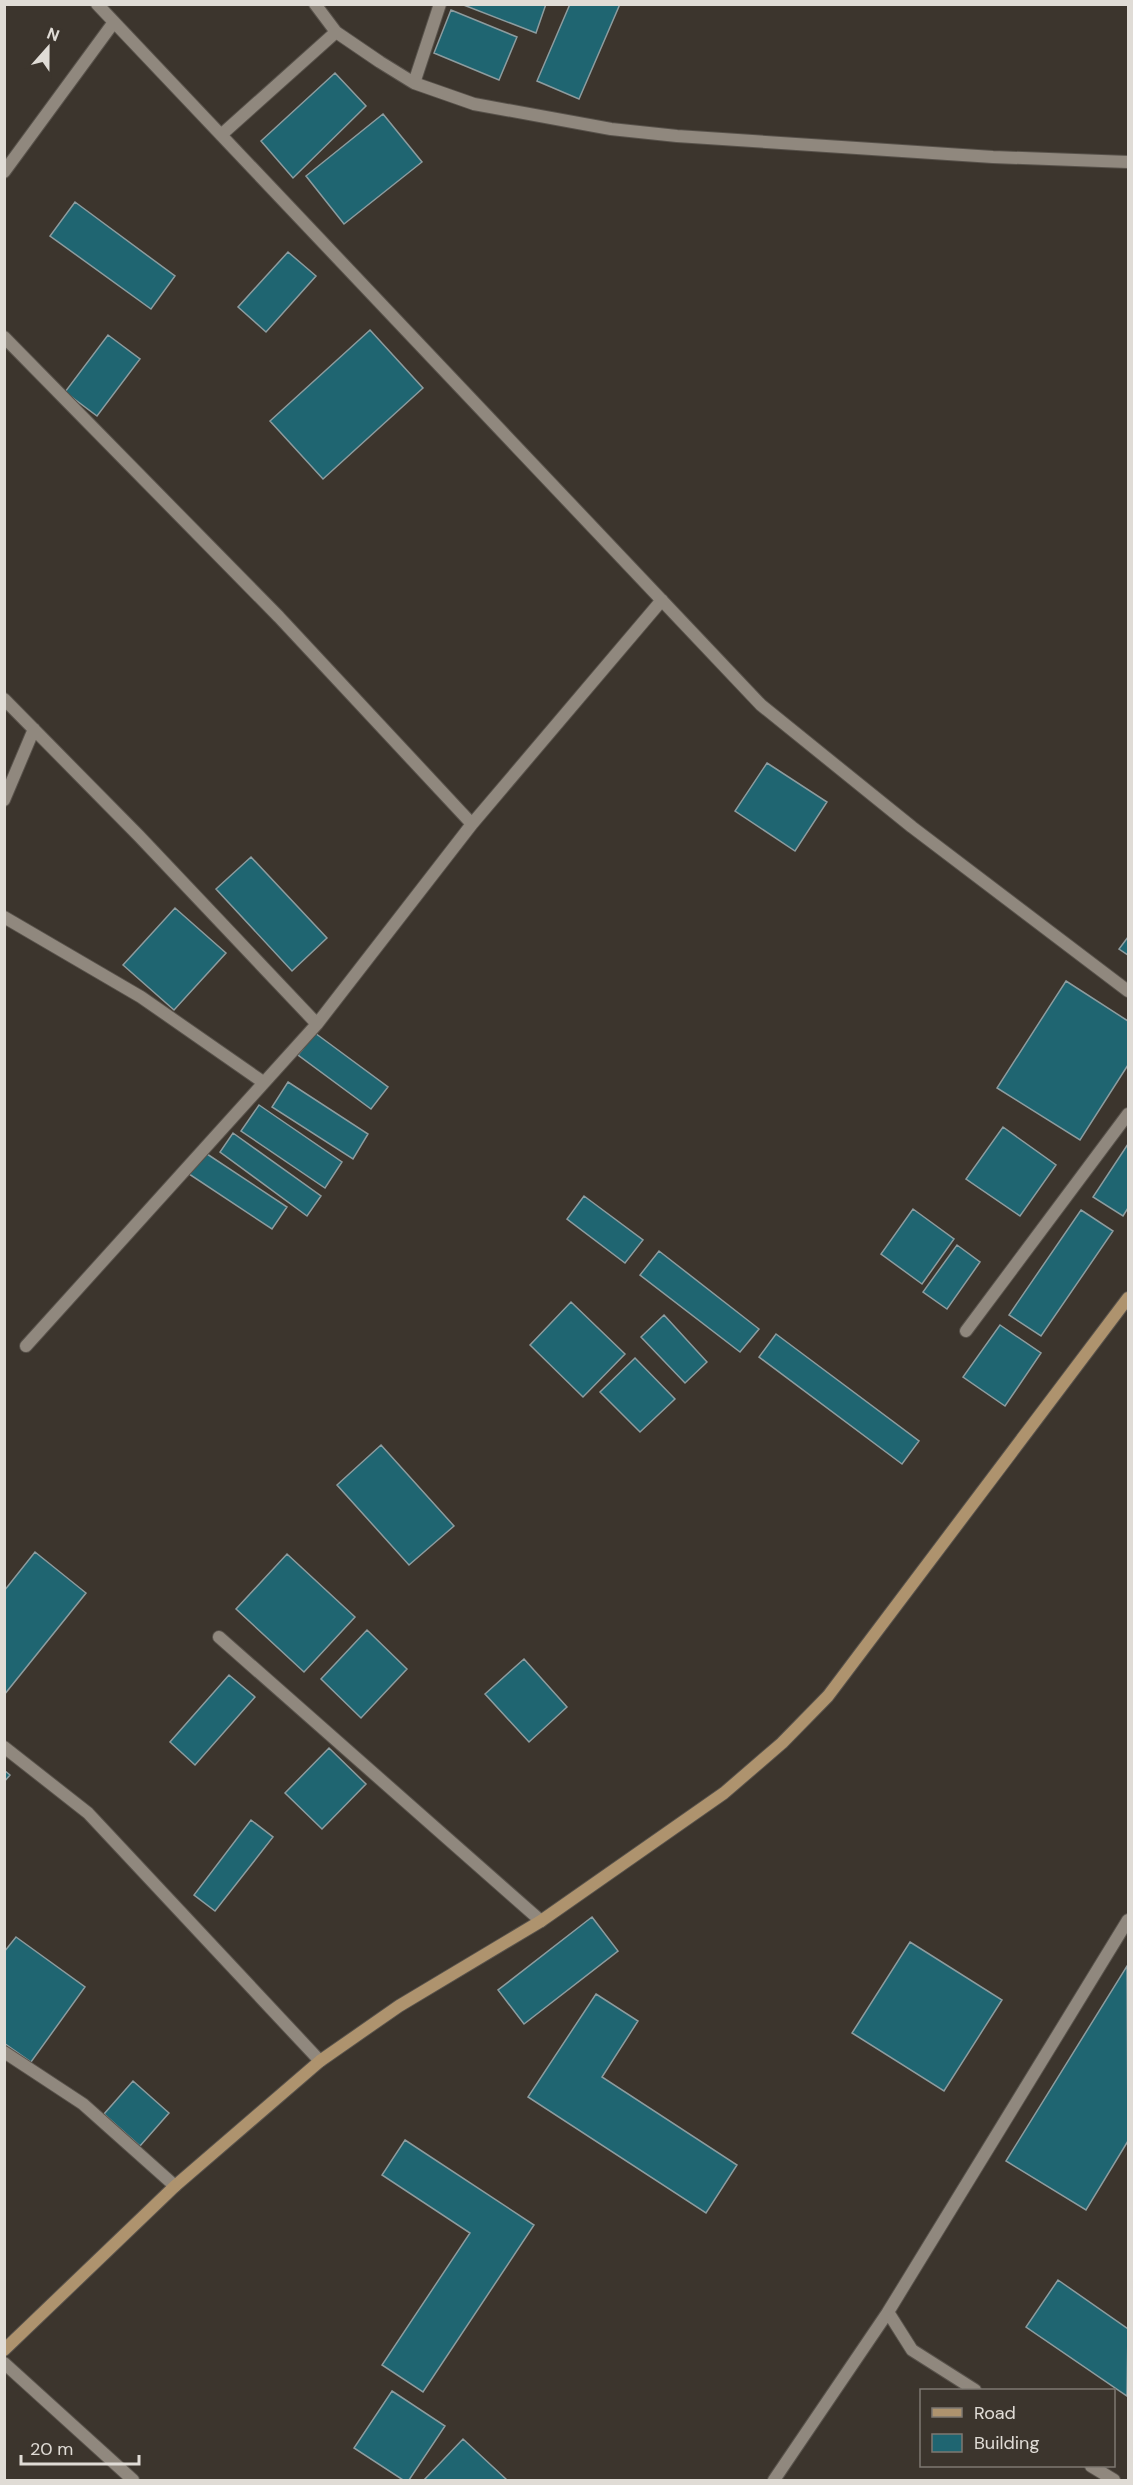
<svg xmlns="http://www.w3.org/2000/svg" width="1133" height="2485" font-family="'DM Sans',sans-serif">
<rect width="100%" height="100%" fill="#3c352d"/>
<!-- building -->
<path fill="#1f6571" stroke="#8d9c9f" stroke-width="1.5" d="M461,4H546L536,33Z
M570,4H620L579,99L537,81Z
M451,10L517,37L499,80L434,53Z
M335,73L366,106L293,178L261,141Z
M383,114L422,162L344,224L306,176Z
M75,202L175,276L151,309L50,236Z
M288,252L316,276L266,332L238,307Z
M370,330L423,388L323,479L270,421Z
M108,335L140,359L97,416L65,392Z
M767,763L827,802L795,851L735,811Z
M251,857L327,938L292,971L216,889Z
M175,908L226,953L174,1010L123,965Z
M1128,937V955L1119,949Z
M1066,981L1128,1021V1065L1080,1140L997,1088Z
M315,1033L388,1087L371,1109L298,1055Z
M288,1082L368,1134L353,1159L272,1107Z
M259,1105L342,1162L325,1188L241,1131Z
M1003,1127L1056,1165L1020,1216L966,1179Z
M233,1133L321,1196L307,1216L220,1152Z
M1128,1144V1208L1123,1216L1093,1197Z
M204,1152L287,1207L272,1229L189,1174Z
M584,1196L643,1240L625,1263L567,1219Z
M913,1209L954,1239L922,1284L881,1254Z
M1081,1210L1113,1231L1041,1336L1009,1315Z
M957,1245L980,1262L947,1309L923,1292Z
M659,1251L759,1329L740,1352L640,1275Z
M571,1302L625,1354L583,1397L530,1345Z
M664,1315L707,1362L685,1383L641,1337Z
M1000,1325L1041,1353L1005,1406L963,1377Z
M776,1334L919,1441L902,1464L759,1357Z
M635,1358L675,1399L640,1432L600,1392Z
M381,1445L454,1526L409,1565L337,1485Z
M35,1552L86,1593L4,1695V1591Z
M287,1554L355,1617L304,1672L236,1609Z
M367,1630L407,1669L361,1718L321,1679Z
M524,1659L567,1707L529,1742L485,1694Z
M229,1675L255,1697L195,1765L170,1742Z
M329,1748L366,1784L322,1829L285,1793Z
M4,1770L10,1775L4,1782Z
M251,1820L273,1837L215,1911L194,1895Z
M592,1917L618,1951L524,2024L498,1990Z
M16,1937L85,1987L31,2062L4,2043V1952Z
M910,1942L1002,2000L944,2091L852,2033Z
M1127,1966L1128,2141L1086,2210L1006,2161Z
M596,1994L638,2021L602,2077L737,2165L706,2213L528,2097Z
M133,2081L169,2113L140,2146L104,2114Z
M405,2140L534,2225L423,2392L382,2365L470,2233L382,2175Z
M1058,2280L1128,2329L1127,2396L1026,2327Z
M392,2391L445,2426L409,2480H403L354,2448Z
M463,2439L507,2480H424Z"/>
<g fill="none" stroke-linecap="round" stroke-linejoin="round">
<!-- lane casing -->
<g stroke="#58524b" stroke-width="14">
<path id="lane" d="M219,1637L541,1921"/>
</g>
<!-- street casing -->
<g stroke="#58524b" stroke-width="14">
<path id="street" d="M97,4L761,705L912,827L1128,991
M315,4L336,32L380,62L414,83L474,104L611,129L677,136L993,157L1128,162
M414,83L440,4
M221,135L336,32
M4,172L114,22
M4,337L279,617L472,824
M4,699L139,836L317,1024
M4,800L34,729
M4,917L141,997L263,1082
M966,1331L1128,1114
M26,1346L317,1024L472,824L662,600
M4,1747L88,1813L320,2061
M4,2052L83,2104L175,2186
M4,2363L133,2480
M975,2390L912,2350L888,2312L1128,1920
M1091,2466L1114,2480
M774,2480L888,2312"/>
</g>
<!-- secondary casing -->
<g stroke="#58524b" stroke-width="14">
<path id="secondary" d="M4,2350L175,2186L320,2061L399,2006L541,1921L724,1793L782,1743L828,1696L1128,1298"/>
</g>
<!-- lane -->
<use href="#lane" stroke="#90887e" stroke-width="12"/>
<!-- street -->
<use href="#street" stroke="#90887e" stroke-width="12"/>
<!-- secondary -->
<use href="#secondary" stroke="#ae936e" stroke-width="12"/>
</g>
<!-- border -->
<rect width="1133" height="2485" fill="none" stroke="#e0dcd6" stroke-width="12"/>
<!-- legend -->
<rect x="920" y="2389" width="195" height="78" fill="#3c352d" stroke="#7e7871" stroke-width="1.5"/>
<rect x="932" y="2408" width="30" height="9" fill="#ae936e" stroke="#7e7871" stroke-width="1.5"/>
<text x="974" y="2419" font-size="18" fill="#e0dcd6">Road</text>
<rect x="932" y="2434" width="30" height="18" fill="#1f6571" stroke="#7e7871" stroke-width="1.5"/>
<text x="974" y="2449" font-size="18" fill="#e0dcd6">Building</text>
<!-- north arrow -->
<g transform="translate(48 48) rotate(21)" stroke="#3c352d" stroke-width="4.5" paint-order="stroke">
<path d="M0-4.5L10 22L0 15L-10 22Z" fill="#e0dcd6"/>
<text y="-9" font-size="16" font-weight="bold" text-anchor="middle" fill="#e0dcd6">N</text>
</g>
<!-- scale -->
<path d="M21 2455v9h118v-9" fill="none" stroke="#e0dcd6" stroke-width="3"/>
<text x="30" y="2455" font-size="18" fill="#e0dcd6" stroke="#3c352d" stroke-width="4.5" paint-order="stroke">20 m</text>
</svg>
